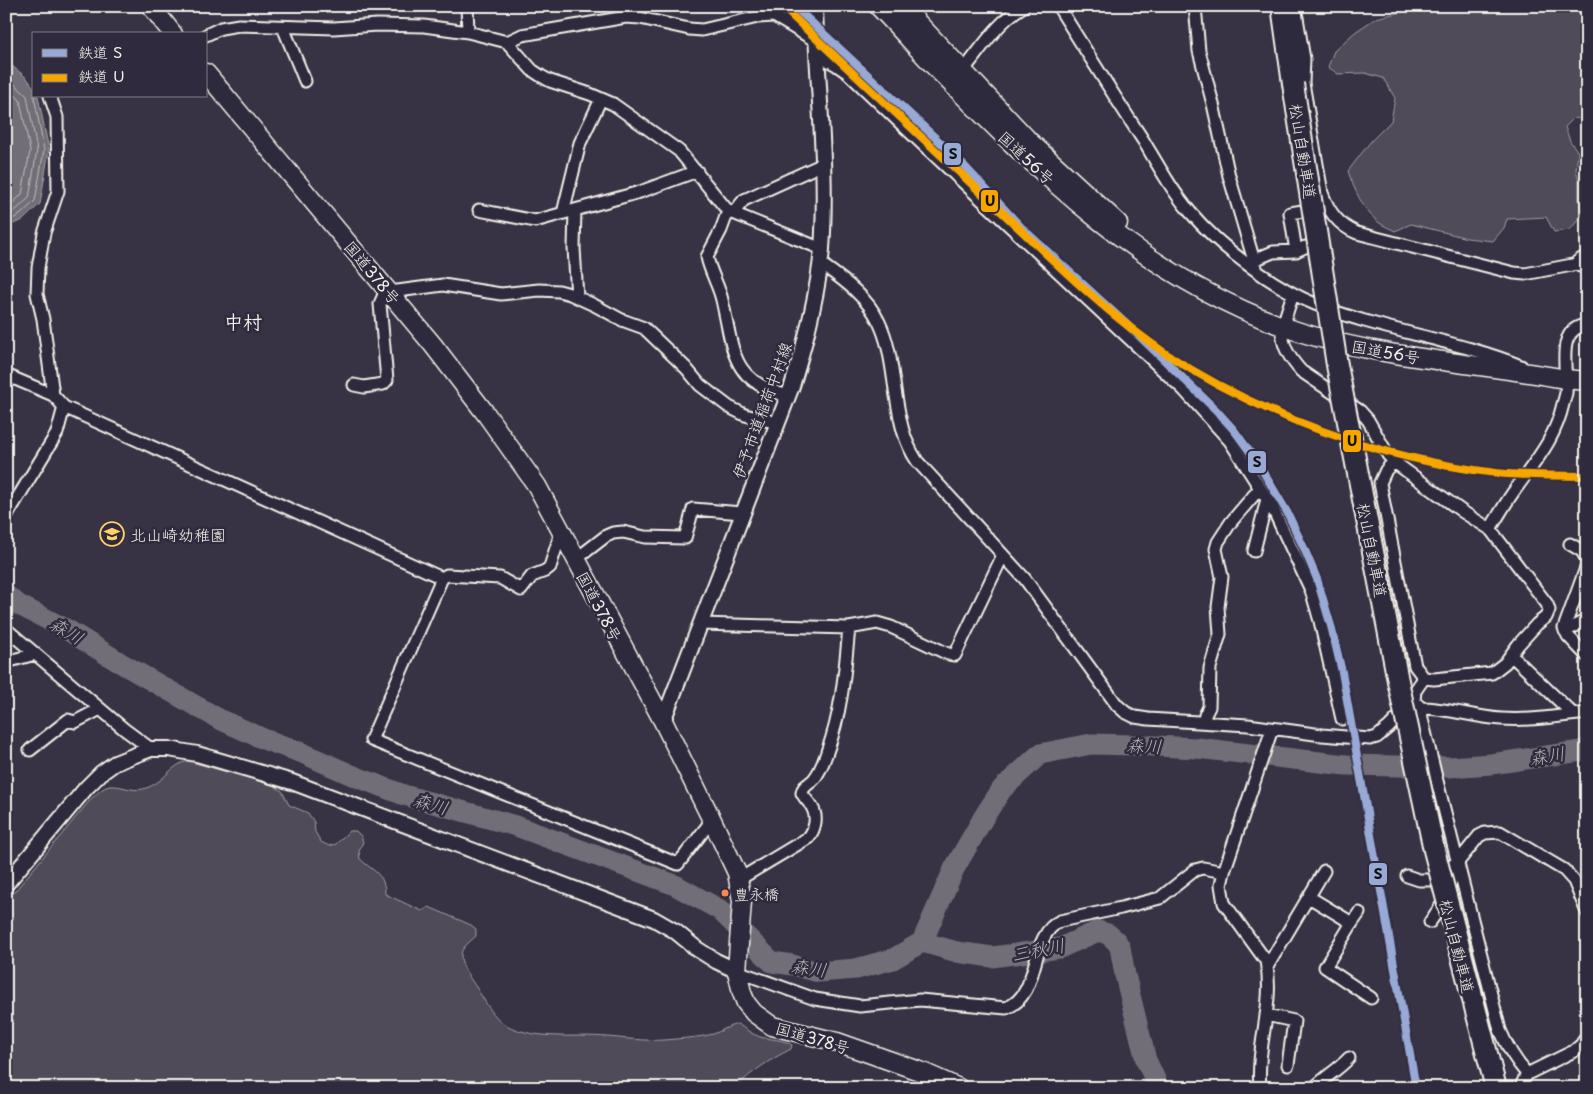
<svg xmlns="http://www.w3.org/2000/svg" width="1593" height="1094" font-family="'Playpen Sans','Klee One',sans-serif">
<rect width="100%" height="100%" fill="#373244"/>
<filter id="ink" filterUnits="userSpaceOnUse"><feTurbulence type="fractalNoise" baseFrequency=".02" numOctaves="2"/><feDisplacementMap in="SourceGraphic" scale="10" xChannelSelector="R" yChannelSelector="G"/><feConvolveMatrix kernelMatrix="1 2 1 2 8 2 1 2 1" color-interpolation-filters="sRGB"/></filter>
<g filter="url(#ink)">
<!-- green -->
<path fill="#504b59" stroke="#a29ea0" d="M1426,6H1587V120L1574,118L1565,127L1570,141L1578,152L1576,170L1579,180V199L1582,215L1570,230L1554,232L1546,217L1507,219L1504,228L1493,241L1467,238L1411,224L1395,231C1390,228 1383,226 1378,222C1363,210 1354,189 1348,171L1371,141L1391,121L1395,98L1383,78L1365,73L1338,74L1328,67L1334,51L1355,32L1376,18Z
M188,761L273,785L282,791L289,805L308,813L314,822L315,832L321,842L329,846L336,844L349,831H356L361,836L363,842L359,851L360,859C374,872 385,874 385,894L422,911L429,907L471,925L476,929V936C472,940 466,944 463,949C456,960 470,978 476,987C484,999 493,1018 506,1025C537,1041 574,1034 608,1037C631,1039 652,1042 676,1039C688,1038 702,1037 713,1034C722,1031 728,1026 738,1024C745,1029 752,1034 760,1037C769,1039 786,1040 792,1045L791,1049C771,1059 751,1072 735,1088H6V902L91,799C97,794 102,787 110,786C125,785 134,794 149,787C164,781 172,764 188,761Z"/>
<!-- water -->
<path fill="#726e77" stroke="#a6a2a4" d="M6,61L27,78L34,88V96H38L49,150L40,204L23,220L6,227Z"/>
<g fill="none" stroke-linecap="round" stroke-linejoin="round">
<!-- shore -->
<path stroke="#c0bdbb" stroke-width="1" d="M6,76L27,96L37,150L29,198L16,210L6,215
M6,86L20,100L30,151L22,194L12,204L6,207
M6,222L20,215L35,201L44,150L34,96"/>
<!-- river -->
<path stroke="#726e77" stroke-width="21" d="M6,595L19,605L66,629L119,662L219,719L266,740L300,752L354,776L404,795L516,826L675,885L720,910L772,962L793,965L818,972L856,969L893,959L922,942L954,869L985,815L1002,789L1040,754L1091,744L1134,745L1197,748L1346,765L1450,767L1491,764L1581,751L1587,748
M922,942L957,952L992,957L1060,948L1098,931L1108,934L1116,941L1120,947L1125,975L1146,1060L1159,1088"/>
<!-- minor casing -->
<g stroke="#f4f1e8" stroke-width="15">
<path id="minor" d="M467,6L468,32
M1058,6C1086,51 1114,96 1143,140C1158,165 1172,191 1191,213C1221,248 1272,286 1315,304C1381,331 1454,339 1521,366
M1195,6L1199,51L1213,104L1229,176L1257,271
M1295,6L1304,59L1303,83L1322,193C1329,212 1338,225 1357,233L1514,273L1525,274L1577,264
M283,27L305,81
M206,35L221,28L239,25L334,28L377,25L424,26L468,32L507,42L532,70L541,76L550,81L590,94L613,104L679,151L728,211L822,249
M507,42L522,35L626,17L640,18L689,29L702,30L758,17L774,16L816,41
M817,55L835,64L848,73L915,137L1184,390L1230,441L1272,507L1311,590L1320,621L1342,719
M963,71C981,49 999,20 1024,6
M50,96L57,117L58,191L44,233L38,268L37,294L43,319L53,395
M479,210L535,221L640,192L697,171
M575,210L574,248L577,297
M728,211L721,230L707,257C710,272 719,286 722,300C734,351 730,381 788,396
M563,213L580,143L601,99
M733,213L744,200L823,164
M1296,251L1290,213L1316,209
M1587,256L1578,261L1577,264L1580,266H1587
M1254,260L1273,252L1296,251L1305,247
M820,263C842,279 867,296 879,322C890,344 892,372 896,396C900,420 903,440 917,461L1025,579L1117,705L1125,712L1135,717L1148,719L1248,725L1322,735L1370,739L1377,737L1389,727L1414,701L1415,691L1424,678L1434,679L1492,673L1505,663L1518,645L1537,624L1546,617L1549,610L1547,604L1490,529L1463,512L1394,462L1388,455L1368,420L1360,411L1301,371C1274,341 1282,328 1293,294
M6,375L53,395L64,407L442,578L371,740L678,864L712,820
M354,385L364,387L383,384L387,380L380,304L383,297L390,292L443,285L501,294L539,290L559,291L570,294L594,305L622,320L644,328L686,368L700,385L729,407L745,415L778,423
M1394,462L1386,470L1380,483L1415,666L1424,678
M6,517L57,433L64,407
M1490,529C1499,515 1507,500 1517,487C1537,459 1555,439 1563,404C1564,401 1565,397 1566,393C1568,372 1554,328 1587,325
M1570,544L1582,551L1587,560
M1254,551L1267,499
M575,560L606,536L613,533L623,532L645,537L685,538L693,509L742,513
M1587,565L1564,628L1568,636L1587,656
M442,578L447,575L500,578L521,590L532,576L545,571L550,567L561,532
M700,624L849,628L877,623L891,627L948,654L955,655L1003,555
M6,629L124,729L151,749
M1565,631L1587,620
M1511,655L1573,714
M6,662L35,654
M1415,702L1421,708C1447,708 1474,717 1501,719C1530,721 1558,716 1587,713
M1421,708L1422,719L1435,773L1500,1030C1507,1047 1515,1060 1527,1074
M1204,722L1205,715L1209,707L1210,668L1220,634L1218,607L1222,577L1216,549L1218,542L1231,522L1260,488
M30,750L68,720L75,722L100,709
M1407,876L1419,880H1430L1458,862L1479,836L1485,833L1500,832L1564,870L1574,881L1587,912
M738,880L808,838C815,830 818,817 812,807C809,802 804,798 802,793C803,785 809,785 814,779C820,772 824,761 827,752C842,712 845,669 849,628
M1309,897L1352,923
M1359,913L1352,923L1325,967L1371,998
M1430,922L1443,903L1458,863
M1267,967L1324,871
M737,971L815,999L860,1006L920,1000L1006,1008C1042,995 1028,936 1060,921L1121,908L1160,898L1195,870L1203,868L1224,872
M1266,1015L1294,1021L1288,1065
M1260,1088C1256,1045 1275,1003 1266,961L1224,903L1221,885L1224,872L1272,729
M1314,1088C1325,1077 1339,1069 1349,1058
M1518,1088L1521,1086L1527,1074L1574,1051L1581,1045L1587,1036"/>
</g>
<!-- tertiary casing -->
<g stroke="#f4f1e8" stroke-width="18">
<path id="tertiary" d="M663,721L792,386C805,344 818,293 822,249C828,168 817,87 815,6
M6,884L86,788L101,773L115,763L130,757L151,749H169L197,754L292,782L654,919L675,931L697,949L716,961L737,971"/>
</g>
<!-- trunk casing -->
<g stroke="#f4f1e8" stroke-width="21">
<path id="trunk" d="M151,6L173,34
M878,6C897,25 915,46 934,66C1038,171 1139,274 1282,326C1370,358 1473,362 1565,379L1587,381
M902,6L1029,141L1118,223
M206,73L433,345L486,414L537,486L663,721L712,820L737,873L742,901L737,971L742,993L746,1003L754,1013L772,1026L837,1042L925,1073L959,1088"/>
</g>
<!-- motorway casing -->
<g stroke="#f4f1e8" stroke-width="24">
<path id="motorway" d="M1282,6L1293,84"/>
</g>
<!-- minor -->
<use href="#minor" stroke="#2f2a3d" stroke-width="11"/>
<!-- tertiary -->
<use href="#tertiary" stroke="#2f2a3d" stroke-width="14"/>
<!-- trunk -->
<use href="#trunk" stroke="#2f2a3d" stroke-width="18"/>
<!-- motorway -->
<use href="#motorway" stroke="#2f2a3d" stroke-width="20"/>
<!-- motorway-bridge casing -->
<g stroke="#f4f1e8" stroke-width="24" stroke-linecap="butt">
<path id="motorway-bridge" d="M1293,84L1337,365L1398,681L1434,850L1496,1088"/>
</g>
<!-- motorway-bridge -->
<use href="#motorway-bridge" stroke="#2f2a3d" stroke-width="20"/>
<!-- rail-1 casing -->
<g stroke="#2f2a3d" stroke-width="11">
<path id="rail-1" d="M794,6L957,158L1022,228L1133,330L1216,410L1234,430L1258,463L1287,512L1304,548L1317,579L1331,626L1342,672L1416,1088"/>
</g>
<!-- rail-2 casing -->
<g stroke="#2f2a3d" stroke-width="11">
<path id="rail-2" d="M788,12C860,80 933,148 1005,215C1056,263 1107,314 1165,353C1260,416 1382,459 1496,473C1526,476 1556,476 1587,476"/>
</g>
<!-- rail-1 -->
<use href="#rail-1" stroke="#98a9d6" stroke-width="8"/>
<!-- rail-2 -->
<use href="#rail-2" stroke="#f7a600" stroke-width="8"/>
</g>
</g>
<!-- icons -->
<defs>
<g id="school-ring" transform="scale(1.25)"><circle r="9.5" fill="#2f2a3d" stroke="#ffd166" stroke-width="1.5"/><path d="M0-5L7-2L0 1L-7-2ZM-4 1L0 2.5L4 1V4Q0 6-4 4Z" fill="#ffd166"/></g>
</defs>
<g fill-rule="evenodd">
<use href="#school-ring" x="112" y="534"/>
</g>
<!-- markers -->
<circle fill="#f88751" stroke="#2f2a3d" stroke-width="2" cx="725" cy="893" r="4.5"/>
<g text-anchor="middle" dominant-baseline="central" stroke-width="5" stroke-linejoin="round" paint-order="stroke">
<!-- bus labels -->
<g font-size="15" fill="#f4f1e8" stroke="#2f2a3d" text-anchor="start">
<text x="734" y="893">豊永橋</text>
</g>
<!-- street labels -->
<g font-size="16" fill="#f4f1e8" stroke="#2f2a3d">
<text transform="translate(1304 151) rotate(81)">松山自動車道</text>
<text transform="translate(1027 157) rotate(43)">国道56号</text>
<text transform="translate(373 272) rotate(50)">国道378号</text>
<text transform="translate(1386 351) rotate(10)">国道56号</text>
<text transform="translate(761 410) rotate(-70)">伊予市道稲荷中村線</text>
<text transform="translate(1373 550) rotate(79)">松山自動車道</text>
<text transform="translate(600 606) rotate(62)">国道378号</text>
<text transform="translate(1458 946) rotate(76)">松山自動車道</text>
<text transform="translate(813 1037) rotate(16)">国道378号</text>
</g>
<!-- poi labels -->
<g font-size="16" fill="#f4f1e8" stroke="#2f2a3d" text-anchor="start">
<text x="130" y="534">北山崎幼稚園</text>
</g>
<!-- water labels -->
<g font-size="18" font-style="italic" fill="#bab6b5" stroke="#2f2a3d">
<text transform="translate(67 630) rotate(30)">森川</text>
<text transform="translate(1144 745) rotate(2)">森川</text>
<text transform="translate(1547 755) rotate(-10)">森川</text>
<text transform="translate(431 803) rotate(15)">森川</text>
<text transform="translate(1038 949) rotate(-11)">三秋川</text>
<text transform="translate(809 967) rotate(7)">森川</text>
</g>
<!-- quarter labels -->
<g font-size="19" font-weight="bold" fill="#f4f1e8" stroke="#2f2a3d">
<text x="243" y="321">中村</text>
</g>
</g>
<g stroke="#2f2a3d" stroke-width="2">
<rect x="943" y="142" width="19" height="24" rx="5" fill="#98a9d6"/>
<rect x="980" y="189" width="19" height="24" rx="5" fill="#f7a600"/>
<rect x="1342" y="429" width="20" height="24" rx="5" fill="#f7a600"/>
<rect x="1247" y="450" width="20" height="24" rx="5" fill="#98a9d6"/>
<rect x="1368" y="862" width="20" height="24" rx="5" fill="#98a9d6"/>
</g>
<g font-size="14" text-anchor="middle" font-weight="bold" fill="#111">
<text x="953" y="159">S</text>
<text x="990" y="206">U</text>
<text x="1352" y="446">U</text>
<text x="1257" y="467">S</text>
<text x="1378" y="879">S</text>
</g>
<!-- margin -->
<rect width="1593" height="1094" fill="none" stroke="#2f2a3d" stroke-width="25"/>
<rect x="12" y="12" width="1568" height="1069" fill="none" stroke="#f4f1e8" stroke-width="2" filter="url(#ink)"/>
<!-- legend -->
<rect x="32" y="32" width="175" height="65" fill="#2f2a3d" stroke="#7e7a81"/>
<rect x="42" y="49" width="25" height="8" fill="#98a9d6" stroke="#7e7a81"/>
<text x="78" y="58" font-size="15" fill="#f4f1e8">鉄道 S</text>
<rect x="42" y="74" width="25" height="8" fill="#f7a600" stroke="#7e7a81"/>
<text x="78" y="82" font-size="15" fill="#f4f1e8">鉄道 U</text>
</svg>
